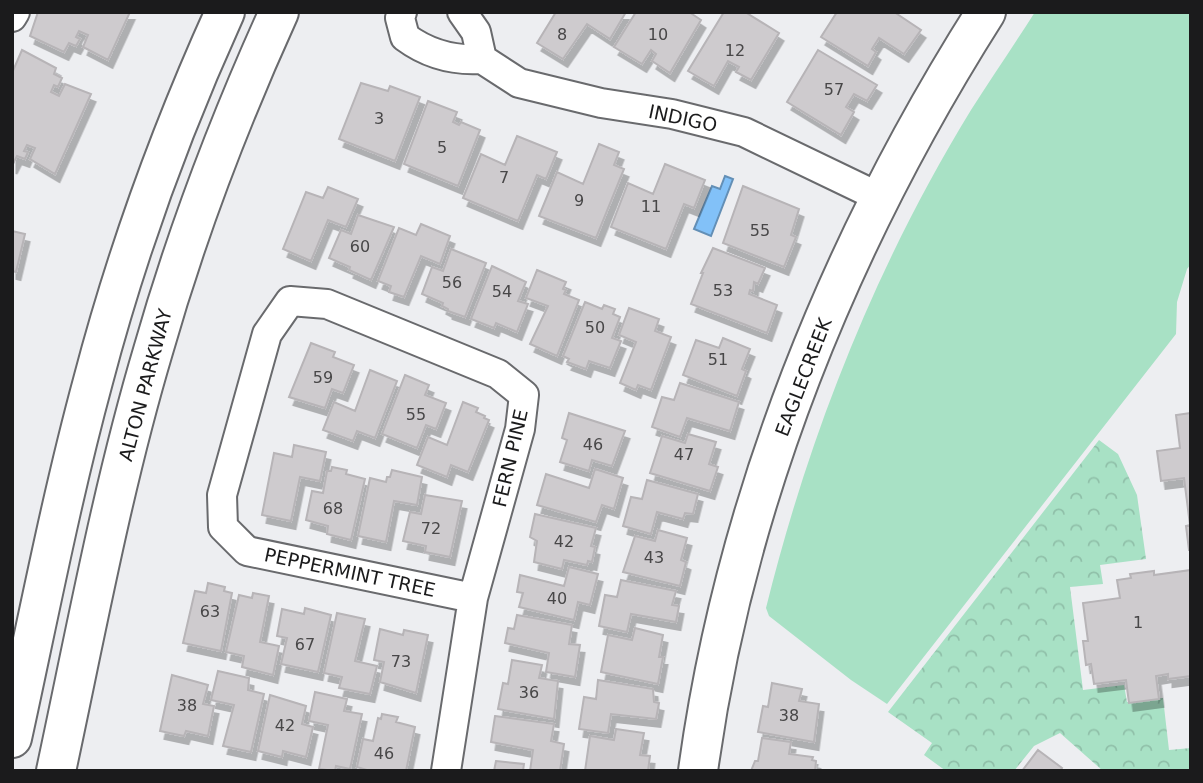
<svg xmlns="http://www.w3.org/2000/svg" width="1203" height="783" font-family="'DejaVu Sans',sans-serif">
<defs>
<pattern id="forest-crowns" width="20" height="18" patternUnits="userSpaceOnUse" patternTransform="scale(1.75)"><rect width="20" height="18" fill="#a8e1c5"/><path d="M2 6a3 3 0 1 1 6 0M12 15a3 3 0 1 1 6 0" fill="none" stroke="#90c0a9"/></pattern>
<filter id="shadow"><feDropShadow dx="4.5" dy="8" stdDeviation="0" flood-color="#0004"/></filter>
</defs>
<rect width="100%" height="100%" fill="#edeef1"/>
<!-- grass -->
<path fill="#a8e1c5" d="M1035,12H1191V264L1187,269L1177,302L1176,334L887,704L851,680L769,616L766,608C809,434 877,263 971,110C992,77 1014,45 1035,12Z"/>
<!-- forest -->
<path fill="url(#forest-crowns)" d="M1099,440L1118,454L1137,495L1146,559L1100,565L1103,584L1070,587L1083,690L1124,685L1127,702L1163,698L1169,750L1191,748V771H1103L1060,733L1034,746L1014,771H946L924,755L932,743L888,712Z"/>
<!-- water -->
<path fill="#82c1f8" stroke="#638fb6" stroke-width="2" d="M725,176L733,179L711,236L694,229L712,186L720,189Z"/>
<!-- building -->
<path fill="#cecbce" stroke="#b7b4b7" stroke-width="2" filter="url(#shadow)" d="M38,12H130L108,60L83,47L88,35L79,31L76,37L80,39L76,46L69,43L64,52L30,36Z
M556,12H626L610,39L587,24L563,59L537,43Z
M636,12H689L701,20L670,73L652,61L656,54L651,50L642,64L614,47Z
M724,12H745L779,33L751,80L736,72L739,67L728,61L714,86L688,71Z
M837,12H894L921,30L904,54L879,38L872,49L876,52L868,66L821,37Z
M22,50L56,68L54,74L62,78L58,87L54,85L51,92L59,96L65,84L91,94L55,174L30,159L35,148L27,145L24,151L28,152L25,159L17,156L12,166V73Z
M818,50L877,85L867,101L854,94L846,107L854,112L841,135L787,102Z
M361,83L388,91L390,86L420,97L395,161L339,139Z
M428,101L457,112L453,122L459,125L461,122L480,130L458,186L404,164Z
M517,136L557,152L546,179L537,175L518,221L463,198L481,154L505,165Z
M599,144L619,152L614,165L624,169L596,238L539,216L557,172L583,184Z
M665,164L705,180L694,208L684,204L666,249L611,227L628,183L653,194Z
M743,186L799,209L791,235L796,237L784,267L723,243Z
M328,187L358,199L346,227L328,220L311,261L283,249L306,192L323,198Z
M358,215L394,227L371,280L349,270L350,267L329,258L341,230L351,234Z
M421,224L450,236L440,264L421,256L404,297L389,292L391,286L378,281L399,228L416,235Z
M12,231L25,234L16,272L12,271Z
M713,248L765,268L758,284L754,282L753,291L750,290L749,294L777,305L767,333L691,304L703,273H701Z
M451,249L486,263L465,317L448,311V309L442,306L443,303L422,294L432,267L443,271Z
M492,266L526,282L518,301L528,304L517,332L496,323L494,328L471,319Z
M537,270L566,282L563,289L566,290L564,294L579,300L557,356L530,344L548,306L526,298Z
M585,302L602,309L604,305L615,309L613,314L620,317L612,338L621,341L610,368L589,361L586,369L567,362L569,359L563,356Z
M629,308L659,319L655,331L671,337L651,390L638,385L636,390L620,383L636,342L619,335Z
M723,338L750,349L742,369L746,371L737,396L683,375L696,340L719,348Z
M311,343L335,352L333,357L354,365L343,393L332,389L325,408L289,397Z
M370,370L397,381L375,438L357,431L353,441L323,430L334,402L355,411Z
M405,375L429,385L425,395L446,403L436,429L426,425L417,448L382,434Z
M680,383L739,402L730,431L687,418L680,437L652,427L662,397L674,400Z
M463,402L478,408L476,412L485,416L484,418L489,420L468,472L451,465L447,477L417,465L428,437L447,445Z
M569,413L625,431L612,466L592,460L589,471L560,462L567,440L562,438Z
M1191,413V550H1189L1186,526L1190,525L1184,478L1161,481L1157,451L1180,448L1176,415Z
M688,434L716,442L709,464L718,467L710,491L650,473L662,436L685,443Z
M294,445L326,452L320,481L300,477L291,521L262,515L274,453L292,457Z
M332,467L347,470L346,474L365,479L351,540L327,534L328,526L306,520L312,491L323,493L327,471H331Z
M595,469L623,478L614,509L602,505L596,522L537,505L546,474L589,488Z
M392,470L422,477L417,505L394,501L386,542L358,536L370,478L386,482L387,477H390Z
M647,480L698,494L693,514L685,513L683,519L657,512L651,534L623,526L631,497L642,499Z
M425,495L462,501L450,557L425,552L426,546L403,541L410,512L421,514Z
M535,514L596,528L591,546L595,547L592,562L588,561L587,565L564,560L562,569L534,562L537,541L530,537Z
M658,530L687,538L681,560L686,562L680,586L623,572L635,536L655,541Z
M569,567L598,574L590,605L578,602L574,620L519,607L523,593L517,592L520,575L564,586Z
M1191,570V676L1168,679V674L1156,676L1159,699L1129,703L1126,680L1094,684L1091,664L1086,665L1083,641H1088L1083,603L1120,598L1117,580L1131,578L1130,574L1154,571V575Z
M621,580L676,591L672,605L679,606L676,622L631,614L627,632L599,626L605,595L617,597Z
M208,583L225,587L224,591L232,593L221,651L183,643L195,591L206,593Z
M253,593L269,596L260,642L279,646L273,675L242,667L244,656L226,652L239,595L252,598Z
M305,608L331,615L318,672L281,664L287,638L277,636L282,609L304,614Z
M337,613L365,619L355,661L377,666L370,694L339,688L342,677L324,673Z
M517,615L572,625L569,644L580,645L575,677L546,672L549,653L505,643L508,628L514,629Z
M635,628L663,635L659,657H663L658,684L601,672L608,635L632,640Z
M380,629L403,635L404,630L428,635L416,693L380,682L384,662L374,660Z
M512,660L542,665L539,678L558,681L554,719L498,709L503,683L508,684Z
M218,671L249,678L248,690L264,694L251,752L223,746L234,705L211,700Z
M172,675L208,685L203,704L214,706L208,736L186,731L184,736L160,731Z
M598,680L653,689L654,702L659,703L656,719L611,714L608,733L579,729L584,697L596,699Z
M772,683L802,689L799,701L819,704L814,742L758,732L763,706L768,707Z
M315,692L347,699L344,711L362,714L350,769L336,766L335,771L319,769L328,725L309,721Z
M270,695L306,706L302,724L313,727L306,757L283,751L282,757L258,751Z
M382,714L398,717L396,722L415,727L406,771H370L357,767L363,739L373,741L378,718L381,719Z
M495,716L554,724L551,741L564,744L560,771H530L533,750L491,742Z
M616,729L644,733L640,755L650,756L648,771H585L590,736L614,740Z
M762,738L791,742L789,754L813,757L812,760L816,761L815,771H751L755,761H758Z
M1038,750L1062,768L1060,771H1022Z
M496,761L524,764L523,771H494Z"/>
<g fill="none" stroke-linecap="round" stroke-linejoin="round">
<!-- street casing -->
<g stroke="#696a6d" stroke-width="32">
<path id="street" d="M402,12L400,18L405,37C428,54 453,61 482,59
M462,12L476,32L482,59
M12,17L15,12
M482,59L519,83L601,103L672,114L744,132L879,197
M446,771L473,598L520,429L524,395L498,374L327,304L290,301L267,334L222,495L223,527L247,551L473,598"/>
</g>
<!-- secondary casing -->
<g stroke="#696a6d" stroke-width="42">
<path id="secondary" d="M12,738C38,619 61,499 93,381C126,255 171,131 225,12
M56,771C86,631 112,489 153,351C186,235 229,122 279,12
M698,771C735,500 840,242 986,12"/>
</g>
<!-- street -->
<use href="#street" stroke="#fff" stroke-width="28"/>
<!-- secondary -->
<use href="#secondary" stroke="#fff" stroke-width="38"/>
</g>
<g text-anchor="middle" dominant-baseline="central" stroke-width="5" stroke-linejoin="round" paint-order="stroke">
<!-- number labels -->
<g font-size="16" fill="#484748">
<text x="562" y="34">8</text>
<text x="658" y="34">10</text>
<text x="735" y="50">12</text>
<text x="834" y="89">57</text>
<text x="379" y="118">3</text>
<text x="442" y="147">5</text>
<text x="504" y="177">7</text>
<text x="579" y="200">9</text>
<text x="651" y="206">11</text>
<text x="760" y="230">55</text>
<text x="360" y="246">60</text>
<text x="452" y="282">56</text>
<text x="723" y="290">53</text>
<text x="502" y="291">54</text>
<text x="595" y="327">50</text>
<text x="718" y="359">51</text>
<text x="323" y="377">59</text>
<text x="416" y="414">55</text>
<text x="593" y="444">46</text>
<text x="684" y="454">47</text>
<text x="333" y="508">68</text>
<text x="431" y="528">72</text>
<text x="564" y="541">42</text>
<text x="654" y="557">43</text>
<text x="557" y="598">40</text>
<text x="210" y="611">63</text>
<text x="1138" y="622">1</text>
<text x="305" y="644">67</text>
<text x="401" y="661">73</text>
<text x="529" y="692">36</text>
<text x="187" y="705">38</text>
<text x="789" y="715">38</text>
<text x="285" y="725">42</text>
<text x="384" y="753">46</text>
</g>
<!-- street labels -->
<g font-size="19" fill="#1b1b1c" stroke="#fff">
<text transform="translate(683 118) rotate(12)">INDIGO</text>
<text transform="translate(803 377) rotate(-69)">EAGLECREEK</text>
<text transform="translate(145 385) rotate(-75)">ALTON PARKWAY</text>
<text transform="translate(510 458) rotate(-77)">FERN PINE</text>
<text transform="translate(350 572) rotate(12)">PEPPERMINT TREE</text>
</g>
</g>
<!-- border -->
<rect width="1203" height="783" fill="none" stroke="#1b1b1c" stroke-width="28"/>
</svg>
